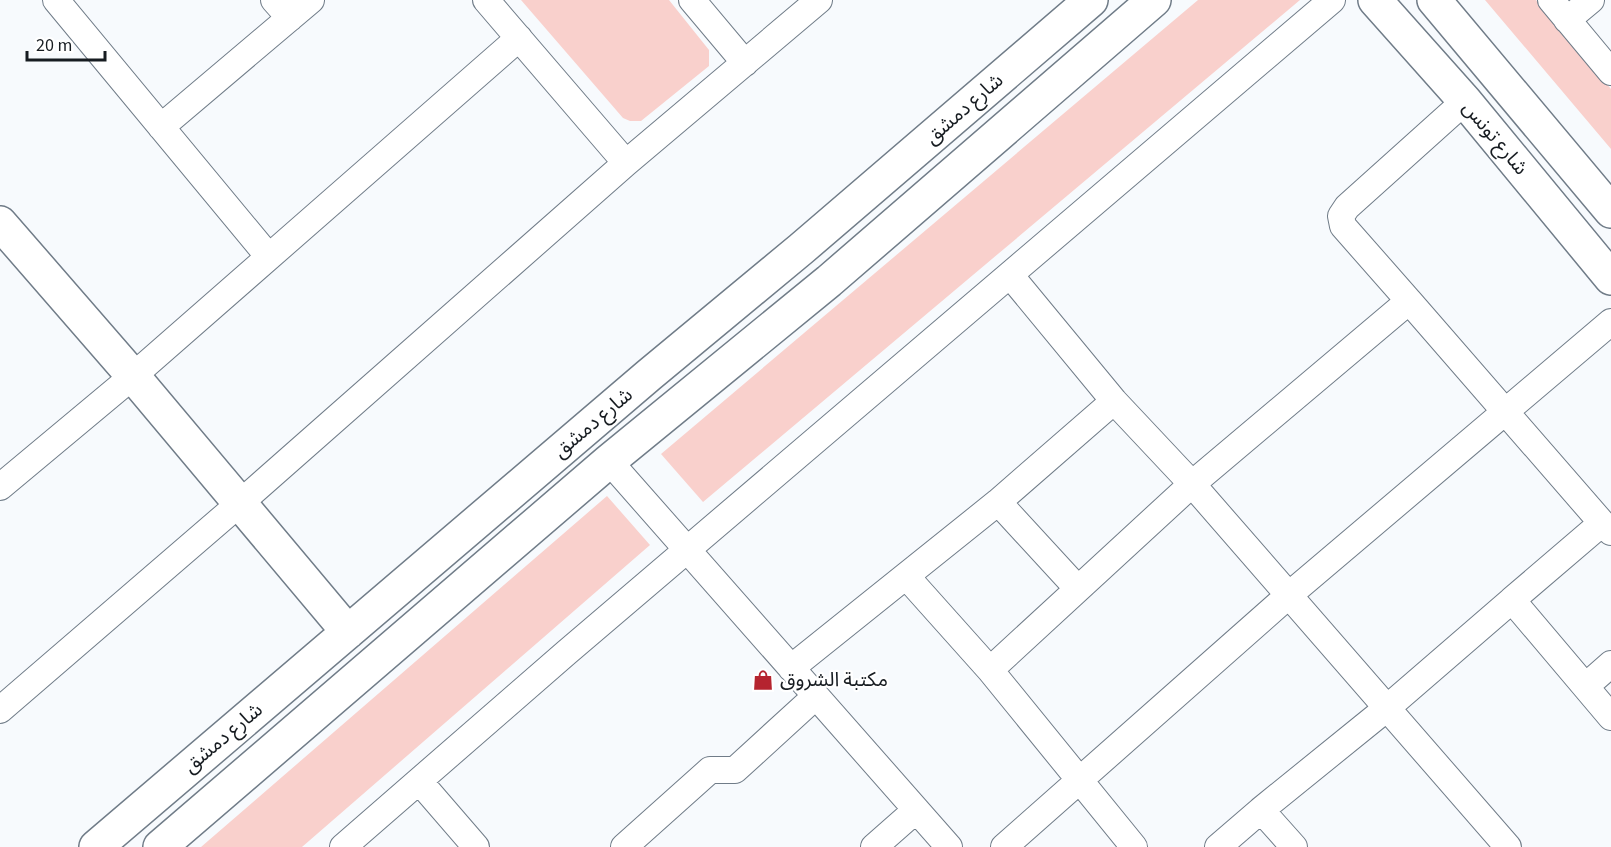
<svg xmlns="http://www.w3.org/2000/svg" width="1611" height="847" font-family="'Source Sans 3','Noto Sans Arabic',sans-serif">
<rect width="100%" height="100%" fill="#f7fafd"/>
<!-- green -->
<path fill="#f9d0cc" d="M521,0H669L709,50V66L641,121H630L623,118Z
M1198,0H1300L703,502L661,454Z
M1485,0H1536L1611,89V149Z
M607,496L650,545L302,847H201Z"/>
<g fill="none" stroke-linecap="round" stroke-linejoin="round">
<!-- street casing -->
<g stroke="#707c88" stroke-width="28">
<path id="street" d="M56,0L269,257
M274,0L290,18
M486,0L626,163
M692,0L745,63
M1551,0L1611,72
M1567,20L1591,0
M161,127L311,0
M1010,275L1114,401L1192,484L1508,847
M1409,301L1602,523
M609,461L949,847
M0,487L133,376L519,38
M998,502L1114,401
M1611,532L1602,523L1512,600L1611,717
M906,576L990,670
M1078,589L1192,484L1409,301L1343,226L1341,216L1347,207L1465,101
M791,668L998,502L1078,589L990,670L1134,847
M1586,686L1611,664
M0,710L239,504L626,163L819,0
M419,781L476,847
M1261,810L1387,708L1512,600
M343,847L566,653L1332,0
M624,847L710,770H735L816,696
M874,847L916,810
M1004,847L1289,595L1611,322
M1218,847L1261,810L1294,847"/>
</g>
<!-- secondary casing -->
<g stroke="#707c88" stroke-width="36">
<path id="secondary" d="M1375,0L1465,101L1611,278
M1434,0L1611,211
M0,223L133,376L348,632
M96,847L649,375L801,249L1091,0
M160,847L609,461L829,281L1154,0"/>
</g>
<!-- street -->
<use href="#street" stroke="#fff" stroke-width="26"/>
<!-- secondary -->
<use href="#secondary" stroke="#fff" stroke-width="33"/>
</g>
<!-- icons -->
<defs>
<g id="shop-bare" transform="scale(1.62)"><path d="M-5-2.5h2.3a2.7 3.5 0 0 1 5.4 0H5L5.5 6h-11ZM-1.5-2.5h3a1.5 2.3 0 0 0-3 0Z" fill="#b5242f" stroke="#fff" stroke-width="2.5" paint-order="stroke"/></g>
</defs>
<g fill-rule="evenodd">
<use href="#shop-bare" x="763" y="680"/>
</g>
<g text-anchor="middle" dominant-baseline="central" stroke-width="4.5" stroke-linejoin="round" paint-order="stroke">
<!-- street labels -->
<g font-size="20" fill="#171c21" stroke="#fff">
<text transform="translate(964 109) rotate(-41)">شارع دمشق</text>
<text transform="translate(1495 138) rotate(50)">شارع تونس</text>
<text transform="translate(593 423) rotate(-40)">شارع دمشق</text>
<text transform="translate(223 738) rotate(-40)">شارع دمشق</text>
</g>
<!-- poi labels -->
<g font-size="20" fill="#171c21" stroke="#fff" text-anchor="start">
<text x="780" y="680">مكتبة الشروق</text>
</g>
</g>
<!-- scale -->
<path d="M27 51v9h78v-9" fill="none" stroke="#171c21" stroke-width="3"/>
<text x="36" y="51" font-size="18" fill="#171c21" stroke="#ffffff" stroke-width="4.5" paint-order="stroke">20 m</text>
</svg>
